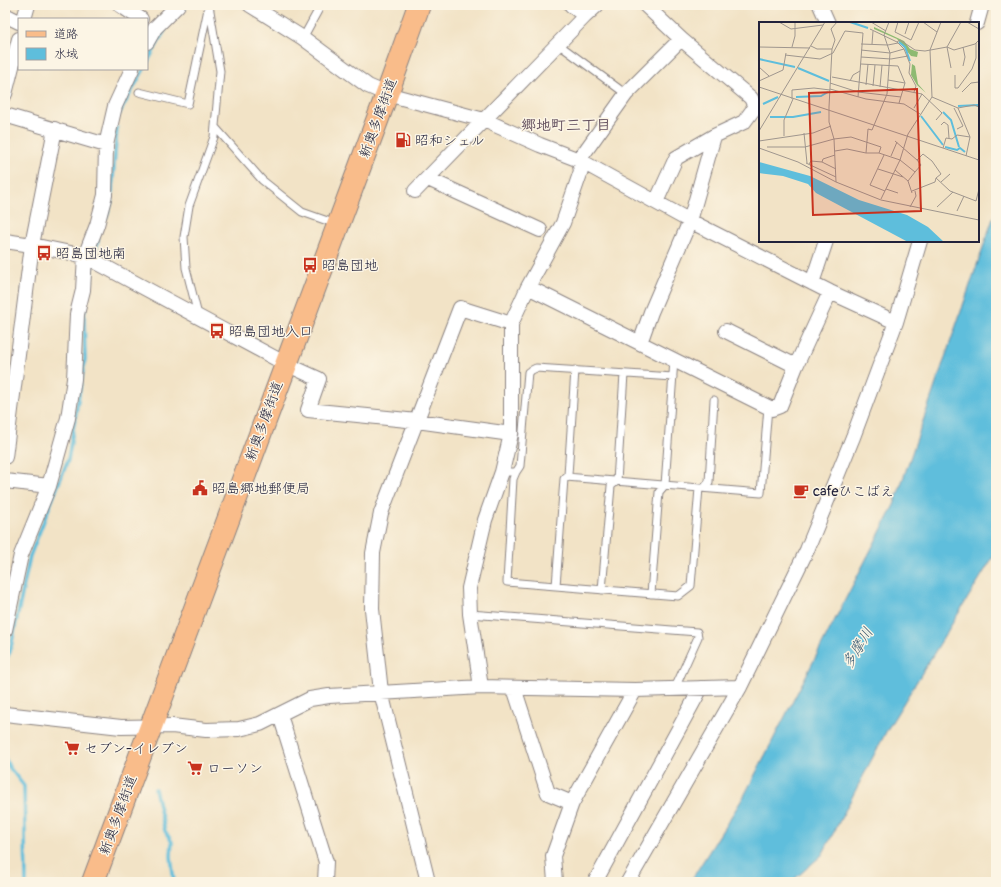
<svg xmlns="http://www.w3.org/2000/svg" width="1001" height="887" font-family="Pangolin,'Klee One',sans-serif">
<rect width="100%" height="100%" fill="#fcf5e5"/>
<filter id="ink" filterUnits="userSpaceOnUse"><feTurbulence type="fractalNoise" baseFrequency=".025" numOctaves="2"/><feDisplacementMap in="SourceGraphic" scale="8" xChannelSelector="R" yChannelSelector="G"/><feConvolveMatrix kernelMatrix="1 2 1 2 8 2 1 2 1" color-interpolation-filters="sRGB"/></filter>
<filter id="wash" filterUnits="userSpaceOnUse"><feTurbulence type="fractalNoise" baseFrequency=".012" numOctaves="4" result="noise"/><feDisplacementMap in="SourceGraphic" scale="16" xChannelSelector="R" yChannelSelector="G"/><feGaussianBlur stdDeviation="0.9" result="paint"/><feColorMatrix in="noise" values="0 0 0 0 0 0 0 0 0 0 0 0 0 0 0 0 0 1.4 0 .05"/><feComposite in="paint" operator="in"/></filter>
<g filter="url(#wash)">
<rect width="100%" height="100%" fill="#f2e3c6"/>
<!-- water -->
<path fill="#5ebedc" stroke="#40708c" d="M996,210V552L887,730L822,855L791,882H690L744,796L894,505Z"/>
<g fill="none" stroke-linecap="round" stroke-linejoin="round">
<!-- stream -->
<path stroke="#5ebedc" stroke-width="3.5" d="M180,12L188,5
M147,63L167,26L176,17
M119,114L144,69
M106,218L111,203L117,128
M95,257L98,239
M90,284L93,265
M5,661L10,652L30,556L68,460L85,359L84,315L85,308
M5,758L9,767L24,786L26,882
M155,789L165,831L172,842L171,856L174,882"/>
</g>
</g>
<g filter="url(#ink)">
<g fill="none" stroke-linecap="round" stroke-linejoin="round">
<!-- lane casing -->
<g stroke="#8a8280" stroke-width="9">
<path id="lane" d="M303,38L321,5
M558,44L626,94
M139,92L188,104L208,9
M215,127L262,180L302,212L336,224
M198,315L186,268L184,237L189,206L214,137L220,71L209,5
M502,472H516L513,479L507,582L678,596L691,586L699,488
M516,472L520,466L528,372L536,368L673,377
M566,477L761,493L768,407
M704,488L709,482L714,400
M556,586L564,479L568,475L575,370
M602,590L611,486L617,481L624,374
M651,594L659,492L665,485L674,360
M470,614L697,632L698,637L675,688"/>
</g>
<!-- street casing -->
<g stroke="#8a8280" stroke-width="16">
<path id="street" d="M120,5L141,19
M250,5L303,38L368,86L387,94L484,120L540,145L579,160L690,221L830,292L891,320
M645,5L681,39
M820,5L828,23
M5,15L19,22
M585,16L597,5
M24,19L28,5
M977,23L982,5
M147,42L155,28L178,5
M5,94L19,39
M5,115L106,145
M428,179L540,230
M415,191L585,16L571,5
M5,241L32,245L85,256L286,364L319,379L308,410L417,421L511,434
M812,283L826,241
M528,287L772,409L780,406L796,366L830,292
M726,331L796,366
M640,343L651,312L690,221L714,136
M5,457L32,245L55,129
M5,481L49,486
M5,630L21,555L49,486L68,418L74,379L77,314L83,290L85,256L97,225L105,195L106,145L115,106L132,69
M481,687L470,614L469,588L485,520L502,472L511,434V324L528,287L563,223L581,171L579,160L626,94L681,39L751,98L755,107L744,122L714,136L676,158L656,202
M514,688L548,793L572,803L635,690
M5,714L121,727L172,726L206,730L239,729L260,724L310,699L329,696L481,687L635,690L740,687
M280,715L326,862L325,882
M428,882L381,692L372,609L373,553L381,513L460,308L511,324
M555,882L553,856L572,803
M595,882L701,688
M628,882L740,687L807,550L853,437L896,322L920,241"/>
</g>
<!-- primary casing -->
<g stroke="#8a8280" stroke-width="24">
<path id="primary" d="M93,882L387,94L419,5"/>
</g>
<!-- lane -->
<use href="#lane" stroke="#fff" stroke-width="7"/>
<!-- street -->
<use href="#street" stroke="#fff" stroke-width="14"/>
<!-- primary -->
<use href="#primary" stroke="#f9bc8a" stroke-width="22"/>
</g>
</g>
<!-- icons -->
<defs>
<g id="fuel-bare" transform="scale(1.2)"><path d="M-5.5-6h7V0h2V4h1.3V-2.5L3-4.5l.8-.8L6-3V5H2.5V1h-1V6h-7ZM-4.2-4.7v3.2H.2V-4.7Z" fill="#c8321e" stroke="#fcf5e5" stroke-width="2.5" paint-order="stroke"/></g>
<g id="bus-bare" transform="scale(1.2)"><path d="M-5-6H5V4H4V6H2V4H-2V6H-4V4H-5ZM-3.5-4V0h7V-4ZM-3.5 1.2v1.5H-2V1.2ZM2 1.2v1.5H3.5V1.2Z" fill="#c8321e" stroke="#fcf5e5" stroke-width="2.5" paint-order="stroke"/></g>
<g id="civic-bare" transform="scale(1.2)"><path d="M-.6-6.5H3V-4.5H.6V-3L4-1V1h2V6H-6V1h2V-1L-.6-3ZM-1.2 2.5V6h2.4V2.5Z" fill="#c8321e" stroke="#fcf5e5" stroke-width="2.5" paint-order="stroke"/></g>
<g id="cafe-bare" transform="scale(1.2)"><path d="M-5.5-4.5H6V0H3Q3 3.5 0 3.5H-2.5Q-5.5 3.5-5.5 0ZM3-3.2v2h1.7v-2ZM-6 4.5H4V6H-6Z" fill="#c8321e" stroke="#fcf5e5" stroke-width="2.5" paint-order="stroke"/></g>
<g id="supermarket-bare" transform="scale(1.2)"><path d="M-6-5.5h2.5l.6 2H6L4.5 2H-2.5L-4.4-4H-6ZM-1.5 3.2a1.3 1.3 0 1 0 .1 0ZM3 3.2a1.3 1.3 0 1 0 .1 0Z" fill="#c8321e" stroke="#fcf5e5" stroke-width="2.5" paint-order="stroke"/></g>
</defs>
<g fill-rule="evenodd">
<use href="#fuel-bare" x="403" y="140"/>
<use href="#bus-bare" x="44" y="253"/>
<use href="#bus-bare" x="310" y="265"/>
<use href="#bus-bare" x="217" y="331"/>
<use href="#civic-bare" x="200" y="488"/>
<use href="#cafe-bare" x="801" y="491"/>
<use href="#supermarket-bare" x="72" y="748"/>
<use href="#supermarket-bare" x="195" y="768"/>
</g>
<g text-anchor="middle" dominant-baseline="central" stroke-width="3" stroke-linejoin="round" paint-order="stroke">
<!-- street labels -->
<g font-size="14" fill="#22223b" stroke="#fcf5e5">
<text transform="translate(378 118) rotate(-70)">新奥多摩街道</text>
<text transform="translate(264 421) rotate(-70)">新奥多摩街道</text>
<text transform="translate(118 815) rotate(-70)">新奥多摩街道</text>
</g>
<!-- poi labels -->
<g font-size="14" fill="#22223b" stroke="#fcf5e5" text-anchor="start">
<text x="415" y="140">昭和シェル</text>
<text x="56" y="253">昭島団地南</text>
<text x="322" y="265">昭島団地</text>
<text x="229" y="331">昭島団地入口</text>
<text x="212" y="488">昭島郷地郵便局</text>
<text x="813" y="491">cafeひこばえ</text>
<text x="84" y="748">セブン-イレブン</text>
<text x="207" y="768">ローソン</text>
</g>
<!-- neighbourhood labels -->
<g font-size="15" font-weight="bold" fill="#64505f" stroke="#fcf5e5">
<text x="566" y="125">郷地町三丁目</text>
</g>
<!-- water labels -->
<g font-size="15" font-style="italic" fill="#375973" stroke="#fcf5e5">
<text transform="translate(858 648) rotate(-59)">多摩川</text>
</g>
</g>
<!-- overview -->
<g transform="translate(759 22)">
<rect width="220" height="220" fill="#f2e3c6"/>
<path d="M115,5L145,19L151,27L159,30L158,35L152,34L138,17L115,7ZM153,42L156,44L159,62L167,71L158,63L152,53Z" fill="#8eba72"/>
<path d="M0,140L51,154L100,178L148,193L169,205L185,220H149L57,171L49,162L24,154L0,151Z" fill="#5ebedc"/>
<path fill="none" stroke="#5ebedc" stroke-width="2" d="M91,0L109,6M140,20L146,25L151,39M0,37L36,45M39,46L70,59M37,75L62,74L69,70M4,82L19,75M199,84L220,83M184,90L192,98L200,125M162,94L184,123M11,95H34L62,90M186,125L198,128L201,126L206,130"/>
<path fill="none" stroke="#9f968e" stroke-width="1" d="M20,0L32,7L64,3M112,0L127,9M139,0L136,10L152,18L160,0M164,0L178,10M208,0L220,7M111,7L138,20L145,27L151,42L150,51L157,64L155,70M146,12L150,0M138,20L141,18L156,28L166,29L188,25L195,28L216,22L220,18M102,22L129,23L139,21M113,22L114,9M52,24L58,27H73M0,25L51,26M33,25L36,14V0M102,28L131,31L145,27M26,33L61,37L74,31L86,9L104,11L99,75M102,35L132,37L149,34M102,42L139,44L146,61L140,81M204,44L206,35L204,25M0,45L10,54M192,46L188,25L202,0M196,53V66H199L213,47L217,36V21M73,55L163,72L183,91L177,98M129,58L146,61M0,59L24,48L27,31M91,59L94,53L101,49M71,61L99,70L142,75M107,63L109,42M114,64L116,43M0,65L220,138M121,65L123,43M71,67L107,77L145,82L161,92M203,70L212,61L220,60M173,75L199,86M33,77V68L55,66L71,68M155,86L163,72M195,86L204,104L198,107M182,103L185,100L189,103L190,116M0,109L66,0M45,111L48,141M25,114V98L34,77M0,119L54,111L72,104M136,119L158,138L164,132L173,139L182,152L177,156M8,125H46L75,117L92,115L122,125L120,131M0,126L39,140L77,160L122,178L220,198M184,126L187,116L193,117L198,113L211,115M76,129L88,127L107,131H120L141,138L156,150L149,159M107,131L109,107L113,108L128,72L131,31L125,13L130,0M76,133L64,137L63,140L77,147M125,133L111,163L126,169M132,134L138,120M207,134L211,115L199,86L215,83L220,85M47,141L77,155M50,142L52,139L63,140M119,147L144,155M136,148L149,159L153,171M156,150L162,143L158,138M77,160L75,117L70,100V85L73,27L76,18L72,7L78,0M182,160L191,152M127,167L139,171M153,169L176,160L177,156L191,169L217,179L220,167M122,177L141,138L149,112L173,75L171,28L182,0M151,185L157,174L156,169M178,185L194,170M198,189L205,174"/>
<path fill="#c8321e" fill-opacity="0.15" stroke="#c8321e" stroke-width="2" d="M158,67L162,189L54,193L50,71Z"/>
<rect width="220" height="220" fill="none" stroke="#22223b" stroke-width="2"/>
</g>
<!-- margin -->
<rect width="1001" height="887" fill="none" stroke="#fcf5e5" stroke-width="20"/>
<!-- legend -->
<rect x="18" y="18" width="130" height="52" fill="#fcf5e5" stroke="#a5a1a1"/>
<rect x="26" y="31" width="20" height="6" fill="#f9bc8a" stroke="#a5a1a1"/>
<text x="54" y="38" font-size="12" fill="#22223b">道路</text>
<rect x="26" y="48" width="20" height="12" fill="#5ebedc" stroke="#a5a1a1"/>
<text x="54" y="58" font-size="12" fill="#22223b">水域</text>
</svg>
